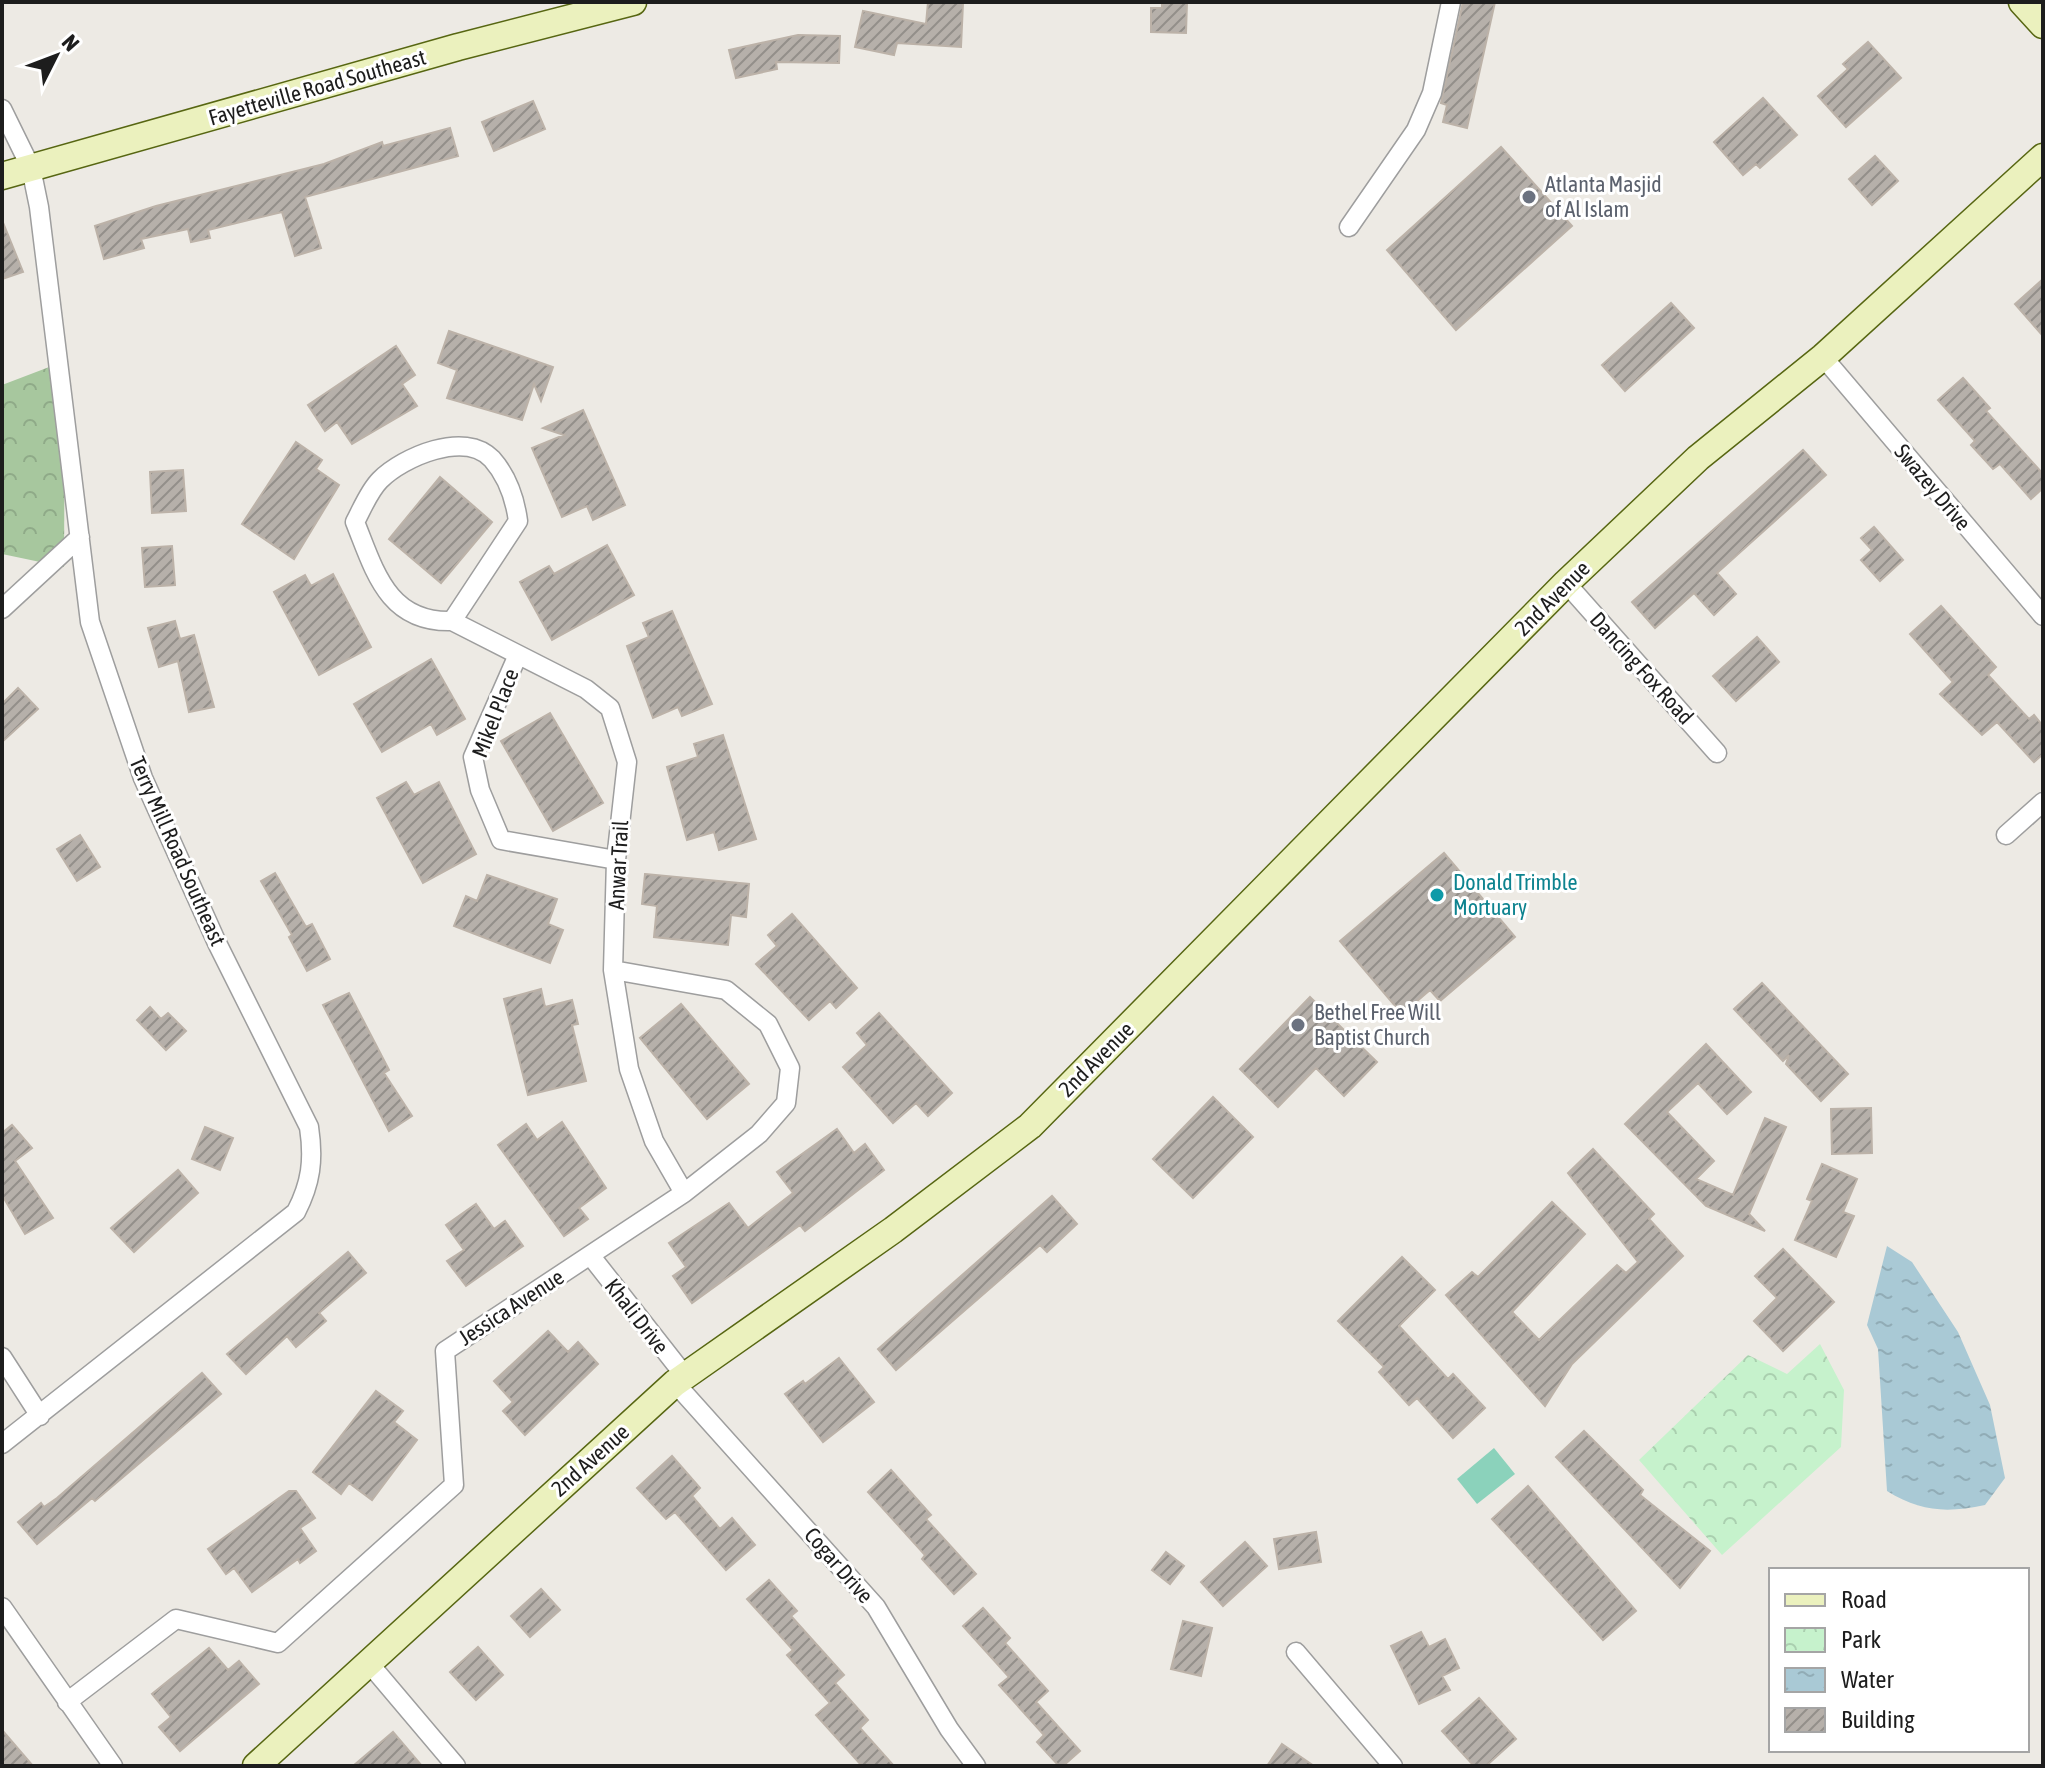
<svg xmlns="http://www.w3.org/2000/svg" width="2045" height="1768" font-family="'Asap Condensed',sans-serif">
<defs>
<pattern id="forest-crowns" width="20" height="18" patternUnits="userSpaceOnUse" patternTransform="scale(2)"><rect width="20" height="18" fill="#a7c79e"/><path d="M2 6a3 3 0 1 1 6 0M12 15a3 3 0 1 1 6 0" fill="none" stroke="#8faa88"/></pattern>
<pattern id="park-crowns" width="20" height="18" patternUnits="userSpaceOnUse" patternTransform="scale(2)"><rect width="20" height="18" fill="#c6f2cc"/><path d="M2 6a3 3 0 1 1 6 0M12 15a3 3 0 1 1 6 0" fill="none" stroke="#aacfaf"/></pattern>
<pattern id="water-ripples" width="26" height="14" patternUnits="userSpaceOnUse" patternTransform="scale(2)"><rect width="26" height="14" fill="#a9c9d5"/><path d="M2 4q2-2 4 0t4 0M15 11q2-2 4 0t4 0" fill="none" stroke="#91acb6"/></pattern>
<pattern id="building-hatch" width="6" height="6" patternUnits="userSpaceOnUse" patternTransform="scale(2)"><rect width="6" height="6" fill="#b6b0aa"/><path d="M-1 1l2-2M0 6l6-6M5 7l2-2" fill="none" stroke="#938f8a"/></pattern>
</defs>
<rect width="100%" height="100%" fill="#edeae4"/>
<!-- forest -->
<path fill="url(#forest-crowns)" d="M65,361L64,567L2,554V385Z"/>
<!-- park -->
<path fill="url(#park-crowns)" d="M1820,1344L1844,1390L1841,1447L1722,1555L1639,1460L1748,1355L1787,1374Z"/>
<!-- pitch -->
<path fill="#8bd2bb" d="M1494,1448L1515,1474L1477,1504L1457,1479Z"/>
<!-- water -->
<path fill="url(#water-ripples)" d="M1887,1246L1912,1262L1958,1332L1990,1405L2005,1478L1985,1505C1947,1513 1921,1512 1887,1491L1878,1349L1867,1325Z"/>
<!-- building -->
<path fill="url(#building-hatch)" stroke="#bcb2a8" stroke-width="2" d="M928,2L963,3L961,47L897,43L894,55L855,47L863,11L926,24Z
M1162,2H1187L1186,33L1151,32V8H1162Z
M1463,2H1495L1467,128L1443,122L1447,105L1441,103Z
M798,35L840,36L839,63L776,62L777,69L736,78L729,50Z
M1868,42L1901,78L1846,127L1818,96L1848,69L1843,64Z
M1763,98L1797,135L1760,168L1756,164L1743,175L1714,142Z
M533,101L545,129L494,151L482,122Z
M450,128L458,156L305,197L321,248L295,256L282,212L208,230L210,238L191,242L188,229L141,239L144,248L104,259L95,226L156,206L324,164L382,142L383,146Z
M1501,147L1572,226L1456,330L1387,250Z
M1875,156L1898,181L1872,205L1849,179Z
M2,220L23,272L2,279Z
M2043,279V336L2015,304Z
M1671,303L1694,328L1625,391L1602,365Z
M449,331L553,367L541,401L534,384L522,420L447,398L457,370L438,363Z
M396,346L415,375L402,384L417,406L352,444L337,422L325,431L308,405Z
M1963,378L1990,408L1986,411L2043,474V488L2031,499L2000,464L1993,469L1971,445L1975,441L1938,400Z
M583,410L625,505L593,520L587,506L562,517L532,448L564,435L543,428Z
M296,442L322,460L316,469L339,485L294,559L242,524Z
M1803,450L1826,475L1717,573L1736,594L1714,615L1694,593L1655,628L1632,602Z
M183,470L186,511L152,513L150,472Z
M440,477L492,522L441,583L389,539Z
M1874,527L1903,560L1880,581L1861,560L1872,550L1861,538Z
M607,545L634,595L552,640L520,582L549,566L554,574Z
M172,546L175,585L145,587L142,548Z
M333,574L371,647L319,675L274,592L305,575L311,586Z
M1941,606L1996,667L1988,675L2029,719L2034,715L2043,726V754L2034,762L1997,722L1982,735L1940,694L1953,682L1910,634Z
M672,611L712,704L682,716L678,707L653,718L627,646L649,637L643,623Z
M175,621L180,639L194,635L214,707L189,712L178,661L159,667L148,628Z
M1757,637L1779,662L1736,701L1713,676Z
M431,659L465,719L437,735L431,724L382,752L354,704Z
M18,688L38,709L2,742V704Z
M550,713L603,803L553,831L501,741Z
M723,735L756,839L719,850L714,832L687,840L667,767L698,757L694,744Z
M406,782L414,795L439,782L476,854L423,883L377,798Z
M80,835L100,867L77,881L57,849Z
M1444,853L1515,937L1440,1001L1430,990L1402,1014L1340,941Z
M275,873L306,927L312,924L330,959L307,971L289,937L292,935L261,881Z
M645,874L749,884L746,917L731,915L728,945L654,937L657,906L642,904Z
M487,875L557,899L548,924L563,930L550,963L454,926L466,896L477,901Z
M792,914L857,988L836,1008L830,1001L809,1020L756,964L777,946L768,935Z
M1762,983L1848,1074L1821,1101L1786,1064L1789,1055L1783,1061L1734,1009Z
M541,989L545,1007L572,1000L578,1024L572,1025L586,1081L528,1095L504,999Z
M349,993L389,1070L384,1073L412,1116L389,1131L323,1005Z
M1310,997L1377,1062L1344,1096L1316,1068L1278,1107L1240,1069Z
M681,1004L749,1084L707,1119L640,1038Z
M150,1007L161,1019L168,1013L186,1031L166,1050L137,1020Z
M879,1013L952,1093L928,1116L916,1103L893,1123L843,1067L867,1045L857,1033Z
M1706,1044L1751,1092L1727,1114L1698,1083L1667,1112L1714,1161L1696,1179L1733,1195L1765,1118L1786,1127L1749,1214L1765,1231L1706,1206L1625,1124Z
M1213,1097L1253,1137L1193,1198L1153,1159Z
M1871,1108L1872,1153L1832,1154L1831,1109Z
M562,1122L606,1188L579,1208L588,1219L564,1236L498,1145L526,1124L537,1140Z
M12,1125L32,1148L15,1161L53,1218L25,1234L2,1195V1133Z
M205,1127L233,1138L220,1170L192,1159Z
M837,1129L854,1153L865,1144L884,1170L805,1231L800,1225L692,1303L673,1276L686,1267L669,1243L729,1203L748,1228L793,1193L777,1172Z
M1593,1149L1654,1214L1649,1219L1683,1256L1572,1364L1545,1406L1446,1295L1472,1272L1478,1277L1552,1202L1585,1234L1512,1312L1539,1340L1617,1265L1626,1273L1638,1262L1568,1173Z
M1822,1164L1857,1179L1843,1212L1854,1216L1836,1257L1795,1240L1812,1201L1807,1199Z
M178,1170L198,1193L134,1252L111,1228Z
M1052,1196L1077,1224L1047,1252L1040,1245L896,1370L878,1349Z
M476,1204L494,1229L505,1221L523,1246L466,1286L447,1261L464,1250L446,1225Z
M1783,1249L1834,1302L1783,1351L1754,1321L1777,1298L1755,1276Z
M348,1252L366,1273L319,1313L326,1321L296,1347L287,1336L246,1374L227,1354Z
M1402,1257L1435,1290L1399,1326L1448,1379L1453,1374L1485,1408L1453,1438L1417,1398L1409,1405L1379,1372L1384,1367L1338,1321Z
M548,1331L568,1352L578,1342L598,1364L525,1435L503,1411L513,1402L494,1381Z
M839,1358L874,1402L823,1442L785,1394L803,1381L805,1384Z
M202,1373L221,1394L95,1501L92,1498L37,1544L18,1522L41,1503L44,1507L57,1498Z
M376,1391L403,1411L394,1422L417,1440L372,1500L349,1483L341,1494L313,1472Z
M1584,1431L1643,1490L1640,1495L1710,1551L1680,1588L1556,1457Z
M672,1456L700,1488L692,1496L720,1529L732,1518L755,1545L726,1570L675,1512L666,1519L637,1488Z
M891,1470L931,1515L926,1519L976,1574L954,1594L922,1559L925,1555L868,1492Z
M1528,1486L1636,1611L1603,1640L1492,1519Z
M289,1491H296L315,1518L300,1528L316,1551L300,1563L298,1559L252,1592L234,1568L226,1574L208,1549Z
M1316,1532L1321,1562L1279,1569L1274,1539Z
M1245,1542L1267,1566L1223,1606L1201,1582Z
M1166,1552L1184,1566L1170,1584L1152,1570Z
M769,1580L797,1611L791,1616L844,1675L835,1683L868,1720L860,1728L894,1766H862L816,1715L830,1703L787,1655L793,1650L747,1599Z
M541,1589L560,1610L530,1637L511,1616Z
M983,1608L1010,1638L1005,1643L1048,1691L1036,1702L1080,1751L1063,1766H1059L1037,1742L1044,1735L999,1685L1009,1677L963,1626Z
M1183,1621L1212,1628L1201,1676L1171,1669Z
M1421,1632L1429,1647L1445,1639L1459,1668L1442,1676L1450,1690L1419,1704L1391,1646Z
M478,1647L503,1675L476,1700L450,1672Z
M209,1648L228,1670L239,1661L259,1684L180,1751L159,1727L171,1717L152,1694Z
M1479,1698L1516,1739L1486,1766H1474L1442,1731Z
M2,1730L33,1766H2Z
M393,1732L422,1766H353Z
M1282,1744L1314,1766H1267Z"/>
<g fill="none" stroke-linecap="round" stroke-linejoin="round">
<!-- street casing -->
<g stroke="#9e9e9e" stroke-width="21">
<path id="street" d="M2,109L31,168L39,207L90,622L143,778L217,943L309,1127C314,1160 311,1183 296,1212L2,1444
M1349,227L1416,130L1432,93L1451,2
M1823,357L2043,616
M1566,583L1717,753
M2,609L80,537
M452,621L518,521C515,499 507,476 492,459C465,430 403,457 380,480C369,491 362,509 355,522C375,572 388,623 452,621L586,689L610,708L627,762L616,860L613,970L629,1069L654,1141L684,1193
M517,657L473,757L480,790L501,840L616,860
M2006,835L2043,802
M590,1255L685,1376
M2,1357L40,1416
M675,1383L876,1607L949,1729L976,1766
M2,1607L113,1766
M1296,1652L1393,1766
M368,1662L456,1766
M67,1702L176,1619L278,1643L454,1485L445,1351L684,1193L759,1134L786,1103L790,1068L768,1024L726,990L613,970"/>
</g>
<!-- secondary casing -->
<g stroke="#576612" stroke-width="29">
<path id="secondary" d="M2022,2L2043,25
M2,176L458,47L633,2
M256,1766L675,1383L893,1230L1030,1126L1566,583L1698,458L1823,357L2043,157"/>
</g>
<!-- street -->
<use href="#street" stroke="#fff" stroke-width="18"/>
<!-- secondary -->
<use href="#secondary" stroke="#ebf1be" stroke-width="26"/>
</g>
<!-- markers -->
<g fill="#6b7280" stroke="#fff" stroke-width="3">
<circle cx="1529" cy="197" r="8"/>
<circle cx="1298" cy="1025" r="8"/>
</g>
<circle fill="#0f9aa8" stroke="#fff" stroke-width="3" cx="1437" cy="895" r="8"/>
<g text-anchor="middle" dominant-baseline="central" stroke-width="6" stroke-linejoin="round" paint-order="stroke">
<!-- street labels -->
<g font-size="22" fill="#1d1d1d" stroke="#fff">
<text transform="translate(317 87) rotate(-16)">Fayetteville Road Southeast</text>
<text transform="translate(1933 487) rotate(50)">Swazey Drive</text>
<text transform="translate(1552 598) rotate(-45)">2nd Avenue</text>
<text transform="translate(1642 668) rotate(48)">Dancing Fox Road</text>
<text transform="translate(495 713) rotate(-69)">Mikel Place</text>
<text transform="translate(178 851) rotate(66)">Terry Mill Road Southeast</text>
<text transform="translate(618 865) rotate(-87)">Anwar Trail</text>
<text transform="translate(1096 1059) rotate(-45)">2nd Avenue</text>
<text transform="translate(511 1307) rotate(-33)">Jessica Avenue</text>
<text transform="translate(637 1316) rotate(52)">Khali Drive</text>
<text transform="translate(590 1460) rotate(-42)">2nd Avenue</text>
<text transform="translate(839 1565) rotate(49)">Cogar Drive</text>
</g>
<!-- worship labels -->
<g font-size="22" fill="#5b616d" stroke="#fff" text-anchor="start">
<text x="1545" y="184">Atlanta Masjid<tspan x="1545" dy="25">of Al Islam</tspan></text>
<text x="1314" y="1012">Bethel Free Will<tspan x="1314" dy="25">Baptist Church</tspan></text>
</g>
<!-- culture labels -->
<g font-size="22" fill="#0d838f" stroke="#fff" text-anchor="start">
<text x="1453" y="882">Donald Trimble<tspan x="1453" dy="25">Mortuary</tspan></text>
</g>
</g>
<!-- border -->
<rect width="2045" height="1768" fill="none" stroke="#1d1d1d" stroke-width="8"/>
<!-- legend -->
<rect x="1769" y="1568" width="260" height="184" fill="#ffffff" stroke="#a5a5a5" stroke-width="2"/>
<rect x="1785" y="1594" width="40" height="12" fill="#ebf1be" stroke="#a5a5a5" stroke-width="2"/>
<text x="1841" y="1608" font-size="24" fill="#1d1d1d">Road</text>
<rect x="1785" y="1628" width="40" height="24" fill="url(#park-crowns)" stroke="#a5a5a5" stroke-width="2"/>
<text x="1841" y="1648" font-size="24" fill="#1d1d1d">Park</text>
<rect x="1785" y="1668" width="40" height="24" fill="url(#water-ripples)" stroke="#a5a5a5" stroke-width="2"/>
<text x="1841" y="1688" font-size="24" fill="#1d1d1d">Water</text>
<rect x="1785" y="1708" width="40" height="24" fill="url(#building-hatch)" stroke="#a5a5a5" stroke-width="2"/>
<text x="1841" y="1728" font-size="24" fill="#1d1d1d">Building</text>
<!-- north arrow -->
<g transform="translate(56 56) rotate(48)" stroke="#ffffff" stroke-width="6" paint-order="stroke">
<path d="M0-6L14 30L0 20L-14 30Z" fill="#1d1d1d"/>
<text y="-12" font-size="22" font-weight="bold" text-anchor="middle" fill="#1d1d1d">N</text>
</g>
</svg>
